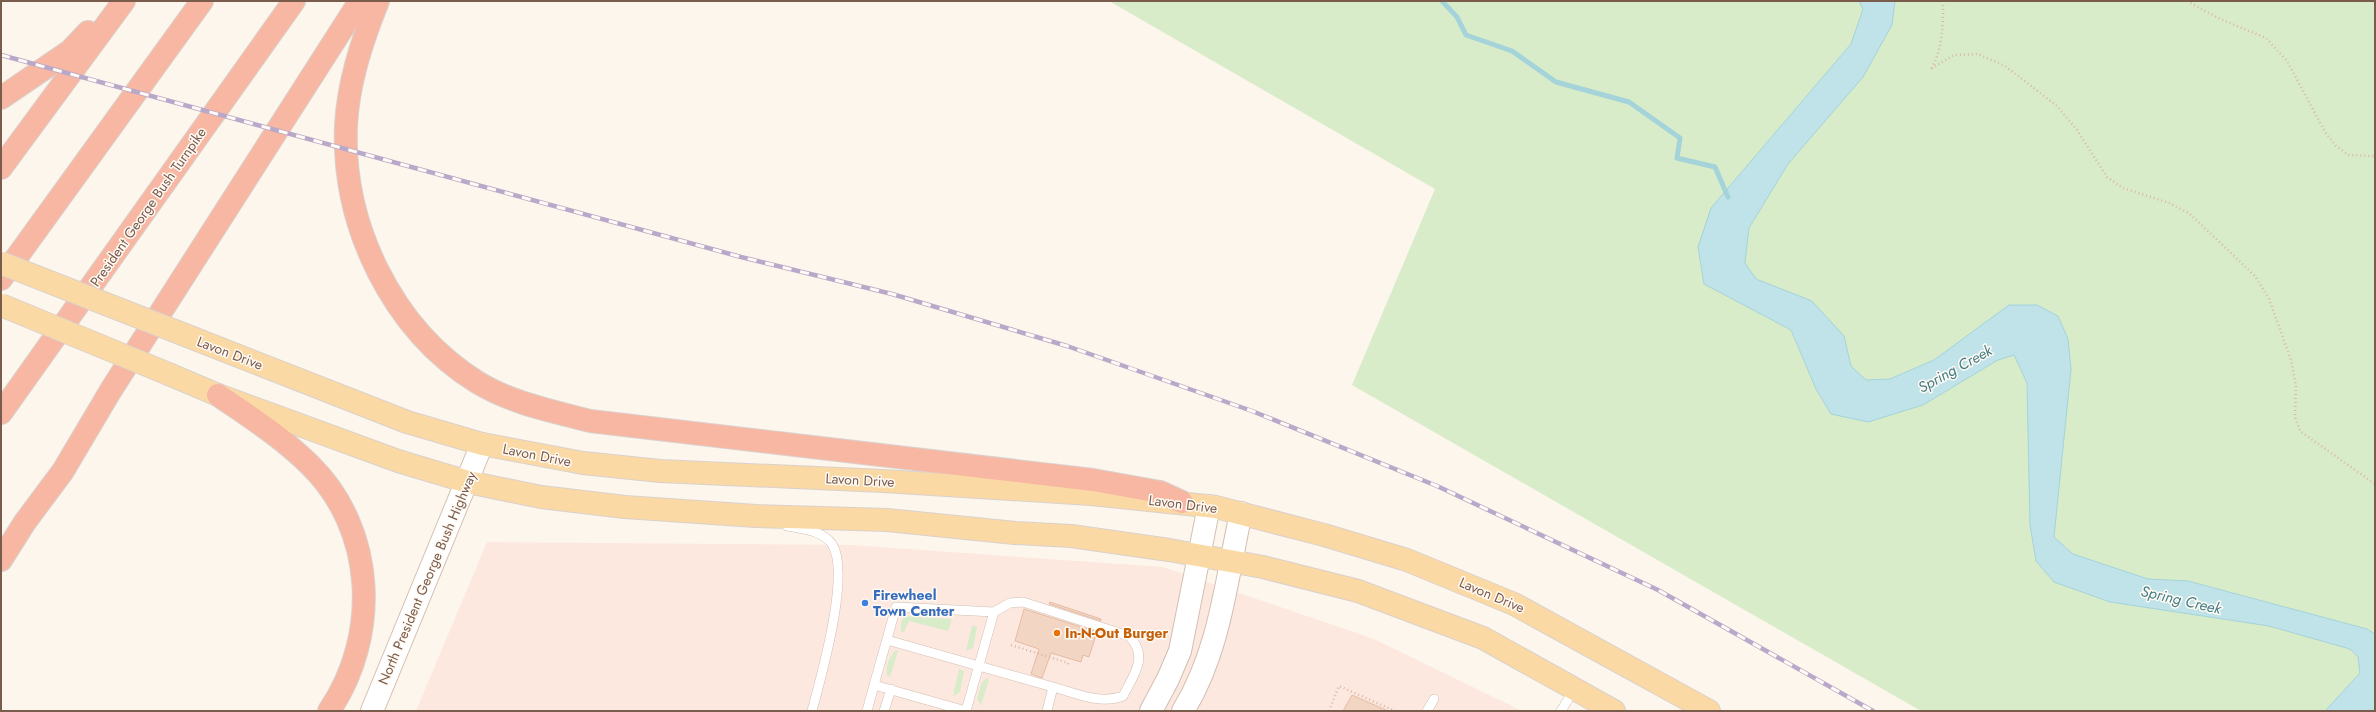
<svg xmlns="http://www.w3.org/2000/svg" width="2376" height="712" font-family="Jost,sans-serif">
<rect width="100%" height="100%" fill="#fdf6ec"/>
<!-- commercial -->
<path fill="#fde8e0" d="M487,542L851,545L1163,567L1374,639L1522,711H416Z"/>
<!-- green -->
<path fill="#d8ecc9" d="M1109,1H2375V711H1921L1352,385L1435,189Z
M904,616L952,619L948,631L909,621L904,632H901V623Z
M972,625L977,627L973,648L966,651Z
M896,650L898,651L890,677L887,675C885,667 890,655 896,650Z
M959,669L964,671L960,692L953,696Z
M987,678L989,680L981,705L977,699L982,682Z"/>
<!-- water -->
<path fill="#bfe3e8" stroke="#a5d3da" d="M1859,1H1895L1892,25L1863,77L1788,164L1749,228L1745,263L1756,279L1812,301L1844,336L1851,366L1866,380L1890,379L1934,360L2009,305H2037L2058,316L2068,339L2071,369L2054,537L2073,554L2148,579L2188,581L2367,629L2375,634V711H2325L2360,673L2358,657L2350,649L2269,626L2110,602L2054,582L2036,561L2030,525L2027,383L2014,355L1998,360L1923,405L1868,422L1831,414L1816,389L1791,330L1704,284L1698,247L1711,208L1851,44L1863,9Z"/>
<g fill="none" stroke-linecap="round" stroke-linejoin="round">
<!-- stream -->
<path stroke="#a5d3da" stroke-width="5" d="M1442,1L1457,17L1466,35L1512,51L1556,82L1629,102L1680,138L1677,158L1715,167L1728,197"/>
</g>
<!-- building -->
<path fill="#f3d5c3" stroke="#e6bba3" d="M1050,602L1101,619V621L1049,604Z
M1024,609L1097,632L1089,657L1083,655L1081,662L1051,653L1042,678L1031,674L1039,649L1015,641Z
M1352,695L1388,711H1343Z"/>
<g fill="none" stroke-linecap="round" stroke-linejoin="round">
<!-- service casing -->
<g stroke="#d1beb0" stroke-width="10">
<path id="service" d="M787,526C802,529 822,530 832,544C851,573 821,677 812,711
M994,612L966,711L874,685L896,607L994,612L1010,603L1023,602L1129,636C1149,656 1134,675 1123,696C1100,705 1076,693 1053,687
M887,640L1053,687L1047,711
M867,711L874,685
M884,711L891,689
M1427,711L1434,699
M1561,711L1575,688"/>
</g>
<!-- tertiary casing -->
<g stroke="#d1beb0" stroke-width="24">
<path id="tertiary" d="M1151,711L1168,679L1180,651L1209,506
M1183,711C1220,651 1226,581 1241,513"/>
</g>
<!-- secondary casing -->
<g stroke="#d6c0b0" stroke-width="24">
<path id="secondary" d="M372,711L482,444"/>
</g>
<!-- primary casing -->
<g stroke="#dad1cd" stroke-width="24">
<path id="primary" d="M185,335L407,422L482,444L583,463L660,471L883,481L1091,494L1216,507L1324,535L1407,560L1514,604L1709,711
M171,375L218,395L398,461L468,482L541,497L625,507L756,516L887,520L1015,533L1071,536L1169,550L1263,567L1358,591L1483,638L1614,711"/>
</g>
<!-- motorway casing -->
<g stroke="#dad1cd" stroke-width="24">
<path id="motorway" d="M378,1C362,41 348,83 346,126C342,225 392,329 477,382C511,403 552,411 590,421L1093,480L1160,492L1182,502
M1,98L70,51L88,32
M1,168L124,1
M1,279L202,1
M218,395C250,417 283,438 310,465C376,530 380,636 329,711
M1,413L294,1
M1,560L25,522L63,471L111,390L360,1"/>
</g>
<!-- path -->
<path stroke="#d9b8a5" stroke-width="2.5" stroke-dasharray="1 3" stroke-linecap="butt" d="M1943,1C1943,25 1943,47 1932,68L1954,55L1978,54L2005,66L2057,106L2077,130L2107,177L2123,188L2169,203L2189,213L2255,276L2269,299L2291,360L2296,386L2295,417L2300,431L2375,484
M2187,1L2218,18L2266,38L2287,61L2325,132L2336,146L2349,155L2375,156
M1011,645L1068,663V666
M1329,711L1339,686L1395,711"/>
<!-- service -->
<use href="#service" stroke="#fff" stroke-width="9"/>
<!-- tertiary -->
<use href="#tertiary" stroke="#fff" stroke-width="22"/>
<!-- secondary -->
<use href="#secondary" stroke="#fff" stroke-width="22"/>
<!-- primary -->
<use href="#primary" stroke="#fbd9a5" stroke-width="22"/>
<!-- motorway -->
<use href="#motorway" stroke="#f7b7a3" stroke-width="22"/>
<!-- rail casing -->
<g stroke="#b9a8c9" stroke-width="4.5">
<path id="rail" d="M1,55L741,257L892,294L1067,346L1252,411L1437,486L1658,590L1873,711"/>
</g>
<!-- rail -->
<use href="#rail" stroke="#fffaf3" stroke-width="3" stroke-dasharray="9" stroke-linecap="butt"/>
<!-- primary-bridge casing -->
<g stroke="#dad1cd" stroke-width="24" stroke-linecap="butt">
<path id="primary-bridge" d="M1,263L185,335
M1,305L171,375"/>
</g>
<!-- primary-bridge -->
<use href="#primary-bridge" stroke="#fbd9a5" stroke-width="22"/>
</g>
<!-- markers -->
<circle fill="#3f7fe0" stroke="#fffaf3" stroke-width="1.5" cx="865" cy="603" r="4"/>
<circle fill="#e8710a" stroke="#fffaf3" stroke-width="1.5" cx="1057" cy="633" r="4"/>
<g text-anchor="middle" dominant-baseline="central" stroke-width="3" stroke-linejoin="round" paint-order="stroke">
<!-- street labels -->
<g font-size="14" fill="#7a5c4d" stroke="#fffaf3">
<text transform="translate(148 207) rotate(-55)">President George Bush Turnpike</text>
<text transform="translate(230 353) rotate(21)">Lavon Drive</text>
<text transform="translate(537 455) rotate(11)">Lavon Drive</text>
<text transform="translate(860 480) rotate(3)">Lavon Drive</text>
<text transform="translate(1183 504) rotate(7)">Lavon Drive</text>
<text transform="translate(427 578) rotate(-67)">North President George Bush Highway</text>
<text transform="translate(1492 595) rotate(23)">Lavon Drive</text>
</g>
<!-- shop labels -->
<g font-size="14" font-weight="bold" fill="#366cbe" stroke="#fffaf3" text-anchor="start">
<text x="873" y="595">Firewheel<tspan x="873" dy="16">Town Center</tspan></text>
</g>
<!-- food labels -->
<g font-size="14" font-weight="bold" fill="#c56008" stroke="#fffaf3" text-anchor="start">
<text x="1065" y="633">In-N-Out Burger</text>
</g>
<!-- water labels -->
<g font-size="15" font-style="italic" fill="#437c86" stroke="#fffaf3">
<text transform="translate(1955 369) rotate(-29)">Spring Creek</text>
<text transform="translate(2181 600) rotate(13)">Spring Creek</text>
</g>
</g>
<!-- border -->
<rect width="2376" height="712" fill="none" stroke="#7a5c4d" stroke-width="4"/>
</svg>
